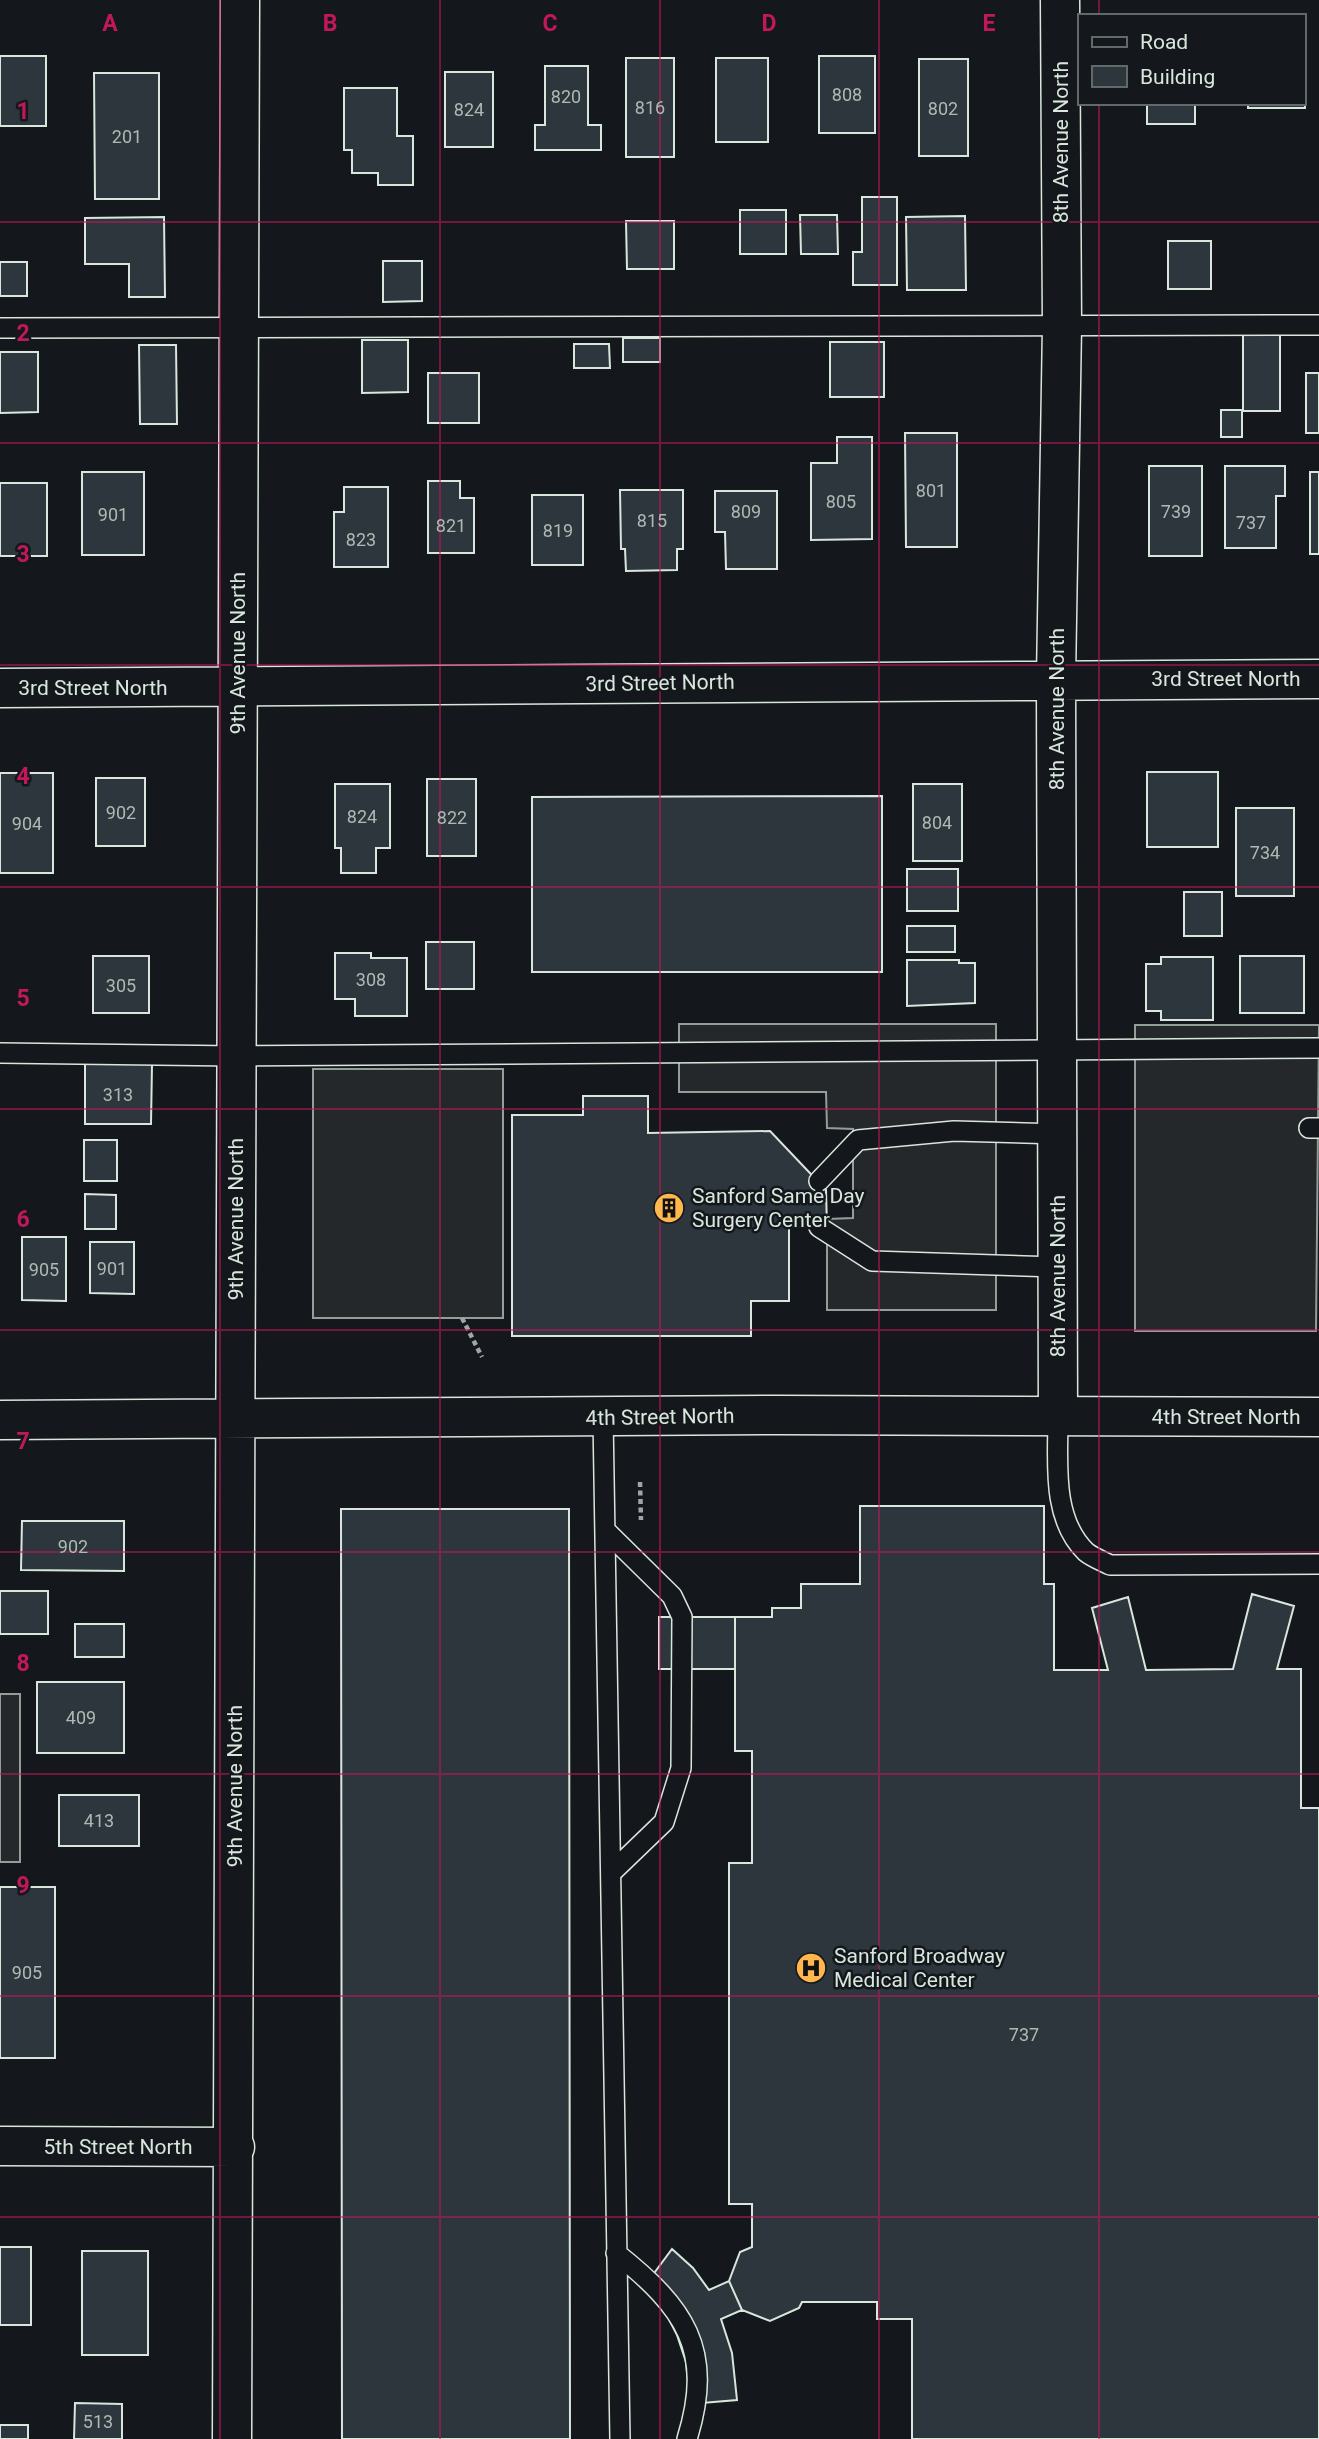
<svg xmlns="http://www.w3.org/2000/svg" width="1319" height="2439" font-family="Roboto,sans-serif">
<rect width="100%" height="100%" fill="#14181c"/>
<!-- parking -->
<path fill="#24282b" stroke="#939e99" stroke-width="2" d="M679,1024H996V1310H827V1219L853,1218V1129L827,1128L826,1092H679Z
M1135,1025H1319L1316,1331H1135Z
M313,1069H503V1318H313Z
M0,1694H20V1862H0Z"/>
<!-- building -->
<path fill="#2c363c" stroke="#d8e6dc" stroke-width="2" d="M0,56H46V126H0Z
M819,56H875V133H819Z
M626,58H674V157H626Z
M716,58H768V142H716Z
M919,59H968V156H919Z
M545,66H588V125H601V150H535V125H545Z
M1303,67L1305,108H1248V103H1303Z
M445,72H493V147H445Z
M94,73H159V199H95Z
M344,88H397V136H413V185H378V173H352V150H344Z
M1147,103H1195V124H1147Z
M862,197H897V285H853V252H862Z
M740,210H786V254H740Z
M800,215H837L838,254H801Z
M965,216L966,290H907L906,217Z
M164,217L165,297H129V264H85V218Z
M626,221H674V269H627Z
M1168,241H1211V289H1168Z
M383,261H422V301L383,302Z
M0,262H27V296H0Z
M1243,334H1280V411H1243Z
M623,338H660V362H623Z
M362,340H408V392L362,393Z
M830,342H884V397H830Z
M574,344H609L610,368H574Z
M139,345H176L177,424H140Z
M0,352H38V412L0,413Z
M428,373H479V423H428Z
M1306,373H1319V433H1306Z
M1221,410H1242V437H1221Z
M905,433H957V547H906Z
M837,437H872V539L811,540V463H837Z
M1149,466H1202V556H1149Z
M1225,466H1285V496H1276V548H1225Z
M82,472H144V555H82Z
M1310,472H1319V554H1310Z
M428,481H460V498H474V553H428Z
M0,483H47V556H0Z
M344,487H388V567H334V512H344Z
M620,490H683V549H677V570L626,571L625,549H621Z
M715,491H777V569H726L725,532H715Z
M532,495H583V565H532Z
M1147,772H1218V847H1147Z
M0,773H53V873H0Z
M96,778H145V846H96Z
M427,779H476V856H427Z
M335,784H390V848H376V873H341V848H335Z
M913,784H962V861H913Z
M882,796V972H532V797Z
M1236,808H1294V896H1236Z
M907,869H958V911H907Z
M1184,892H1222V936H1184Z
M907,926H955V952H907Z
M426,942H474V989H426Z
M335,953H371V958H407V1016H355V999H335Z
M93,956H149V1013H93Z
M1240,956H1304V1013H1240Z
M1161,957H1213V1020H1161V1011H1146V964H1161Z
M907,960H959V963H975V1003L907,1006Z
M85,1064H152L151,1124H85Z
M583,1096H648V1133L770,1131L826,1190L827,1227H789V1301H751V1336H512V1115H583Z
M84,1140H117V1181H84Z
M85,1194L116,1195V1229H85Z
M22,1237H66V1301L22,1300Z
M90,1242H134V1294L90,1293Z
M860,1506H1044V1584H1054V1670H1108L1092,1608L1128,1597L1146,1670L1233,1669L1252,1594L1294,1606L1277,1669H1301V1808H1319V2439H912V2319H877V2302H802L799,2308L770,2321L742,2310L729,2281L740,2252L752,2247V2204H729V1863H752V1751H735V1617H772V1608H801V1584H860Z
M341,1509H569L570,2439H342Z
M22,1521H124V1571L21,1570Z
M0,1591H48V1634H0Z
M659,1617H735V1669H659Z
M75,1624H124V1657H75Z
M37,1682H124V1753H37Z
M59,1795H139V1846H59Z
M0,1887H55V2058H0Z
M0,2247H31V2325H0Z
M672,2249L693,2268L709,2290L729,2281L742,2310L721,2319L732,2353L737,2400L690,2404L686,2362L677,2335L649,2280Z
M82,2251H148V2355H82Z
M75,2403L122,2404V2439H74Z
M0,2425H28V2439H0Z"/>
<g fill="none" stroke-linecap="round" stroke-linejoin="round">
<!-- lane casing -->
<g stroke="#d8e6dc" stroke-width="22">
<path id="lane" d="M0,328L1319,325
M0,1053L236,1056L1319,1048
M1309,1128H1319
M819,1181L858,1140L954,1131L1059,1134
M819,1227L872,1261L1057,1267
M603,1417L620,2439
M1058,1417C1058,1461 1051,1518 1086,1552C1092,1557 1102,1561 1110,1565L1319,1564
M605,1530L672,1596L682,1617L681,1768L664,1822L611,1873
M616,2253C684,2307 715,2349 687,2439"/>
</g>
<!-- street casing -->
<g stroke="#d8e6dc" stroke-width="41">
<path id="street" d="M0,688C440,689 879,678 1319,679
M1058,1417L1056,678L1062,326L1060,0
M0,1420L779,1415L1319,1417
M0,2146L235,2147
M232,2439L240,0"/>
</g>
<!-- path -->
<path stroke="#9da8a2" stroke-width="4.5" stroke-dasharray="5 3.5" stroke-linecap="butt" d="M462,1318L482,1357
M640,1482L641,1520"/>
<!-- lane -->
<use href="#lane" stroke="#14181c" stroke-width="19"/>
<!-- street -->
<use href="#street" stroke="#14181c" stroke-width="38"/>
</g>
<!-- grid -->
<path fill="none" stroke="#c2185b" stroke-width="2" stroke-opacity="0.55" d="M220,0V2439M440,0V2439M660,0V2439M879,0V2439M1099,0V16M1099,103V2439M0,222H1319M0,443H1319M0,665H1319M0,887H1319M0,1109H1319M0,1330H1319M0,1552H1319M0,1774H1319M0,1996H1319M0,2217H1319"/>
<!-- icons -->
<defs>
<g id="building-disc" transform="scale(1.575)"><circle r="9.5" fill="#ffb74d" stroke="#14181c"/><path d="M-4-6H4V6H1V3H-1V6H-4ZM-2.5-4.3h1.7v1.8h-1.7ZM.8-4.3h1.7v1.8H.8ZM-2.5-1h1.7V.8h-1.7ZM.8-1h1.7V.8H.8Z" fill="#111"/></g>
<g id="hospital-disc" transform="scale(1.575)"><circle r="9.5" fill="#ffb74d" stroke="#14181c"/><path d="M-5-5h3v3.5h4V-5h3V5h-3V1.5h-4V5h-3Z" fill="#111"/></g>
</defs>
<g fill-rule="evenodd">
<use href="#building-disc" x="669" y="1208"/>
<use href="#hospital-disc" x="811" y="1968"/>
</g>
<g text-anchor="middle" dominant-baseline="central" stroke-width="5" stroke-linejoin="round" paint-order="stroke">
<!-- number labels -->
<g font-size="18" fill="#adbab4">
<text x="847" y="94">808</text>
<text x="566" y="96">820</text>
<text x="650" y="107">816</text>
<text x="943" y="108">802</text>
<text x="469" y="109">824</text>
<text x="127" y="136">201</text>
<text x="931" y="490">801</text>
<text x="841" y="501">805</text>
<text x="746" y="511">809</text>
<text x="1176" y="511">739</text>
<text x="113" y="514">901</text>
<text x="652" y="520">815</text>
<text x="1251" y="522">737</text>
<text x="451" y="525">821</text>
<text x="558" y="530">819</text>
<text x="361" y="539">823</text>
<text x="121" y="812">902</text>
<text x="362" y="816">824</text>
<text x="452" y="817">822</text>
<text x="937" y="822">804</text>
<text x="27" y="823">904</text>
<text x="1265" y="852">734</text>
<text x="371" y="979">308</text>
<text x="121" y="985">305</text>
<text x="118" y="1094">313</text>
<text x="112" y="1268">901</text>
<text x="44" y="1269">905</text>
<text x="73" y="1546">902</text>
<text x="81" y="1717">409</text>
<text x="99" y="1820">413</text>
<text x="27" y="1972">905</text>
<text x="1024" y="2034">737</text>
<text x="98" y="2421">513</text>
</g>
<!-- street labels -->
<g font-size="21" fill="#d8e6dc" stroke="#14181c">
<text transform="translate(1061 142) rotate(-90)">8th Avenue North</text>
<text transform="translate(238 653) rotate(-90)">9th Avenue North</text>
<text x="1226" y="679">3rd Street North</text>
<text transform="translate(660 683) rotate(-1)">3rd Street North</text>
<text x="93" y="688">3rd Street North</text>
<text transform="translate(1057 709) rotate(-90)">8th Avenue North</text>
<text transform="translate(236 1219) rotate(-90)">9th Avenue North</text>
<text transform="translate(1058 1276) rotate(-90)">8th Avenue North</text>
<text transform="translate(660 1417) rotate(-1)">4th Street North</text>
<text x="1226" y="1417">4th Street North</text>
<text transform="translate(235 1786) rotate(-90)">9th Avenue North</text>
<text x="118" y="2147">5th Street North</text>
</g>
<!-- poi labels -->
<g font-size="21" fill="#d8e6dc" stroke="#14181c" text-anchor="start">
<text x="692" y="1196">Sanford Same Day<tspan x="692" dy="24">Surgery Center</tspan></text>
<text x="834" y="1956">Sanford Broadway<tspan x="834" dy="24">Medical Center</tspan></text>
</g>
</g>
<g font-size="23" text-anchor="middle" font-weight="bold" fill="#c2185b" stroke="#14181c" stroke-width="5" stroke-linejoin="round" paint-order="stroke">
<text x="110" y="31">A</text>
<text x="330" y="31">B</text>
<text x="550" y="31">C</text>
<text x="769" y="31">D</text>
<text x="989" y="31">E</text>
<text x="23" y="119">1</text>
<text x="23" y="341">2</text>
<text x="23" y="562">3</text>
<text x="23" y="784">4</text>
<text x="23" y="1006">5</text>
<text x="23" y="1227">6</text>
<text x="23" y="1449">7</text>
<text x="23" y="1671">8</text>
<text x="23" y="1893">9</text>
</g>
<!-- legend -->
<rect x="1078" y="14" width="228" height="91" fill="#14181c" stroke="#626a69" stroke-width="2"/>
<rect x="1092" y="37" width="35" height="10" fill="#14181c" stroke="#626a69" stroke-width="2"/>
<text x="1140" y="49" font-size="21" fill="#d8e6dc">Road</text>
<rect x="1092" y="66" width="35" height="21" fill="#2c363c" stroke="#626a69" stroke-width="2"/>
<text x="1140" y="84" font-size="21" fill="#d8e6dc">Building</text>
</svg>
